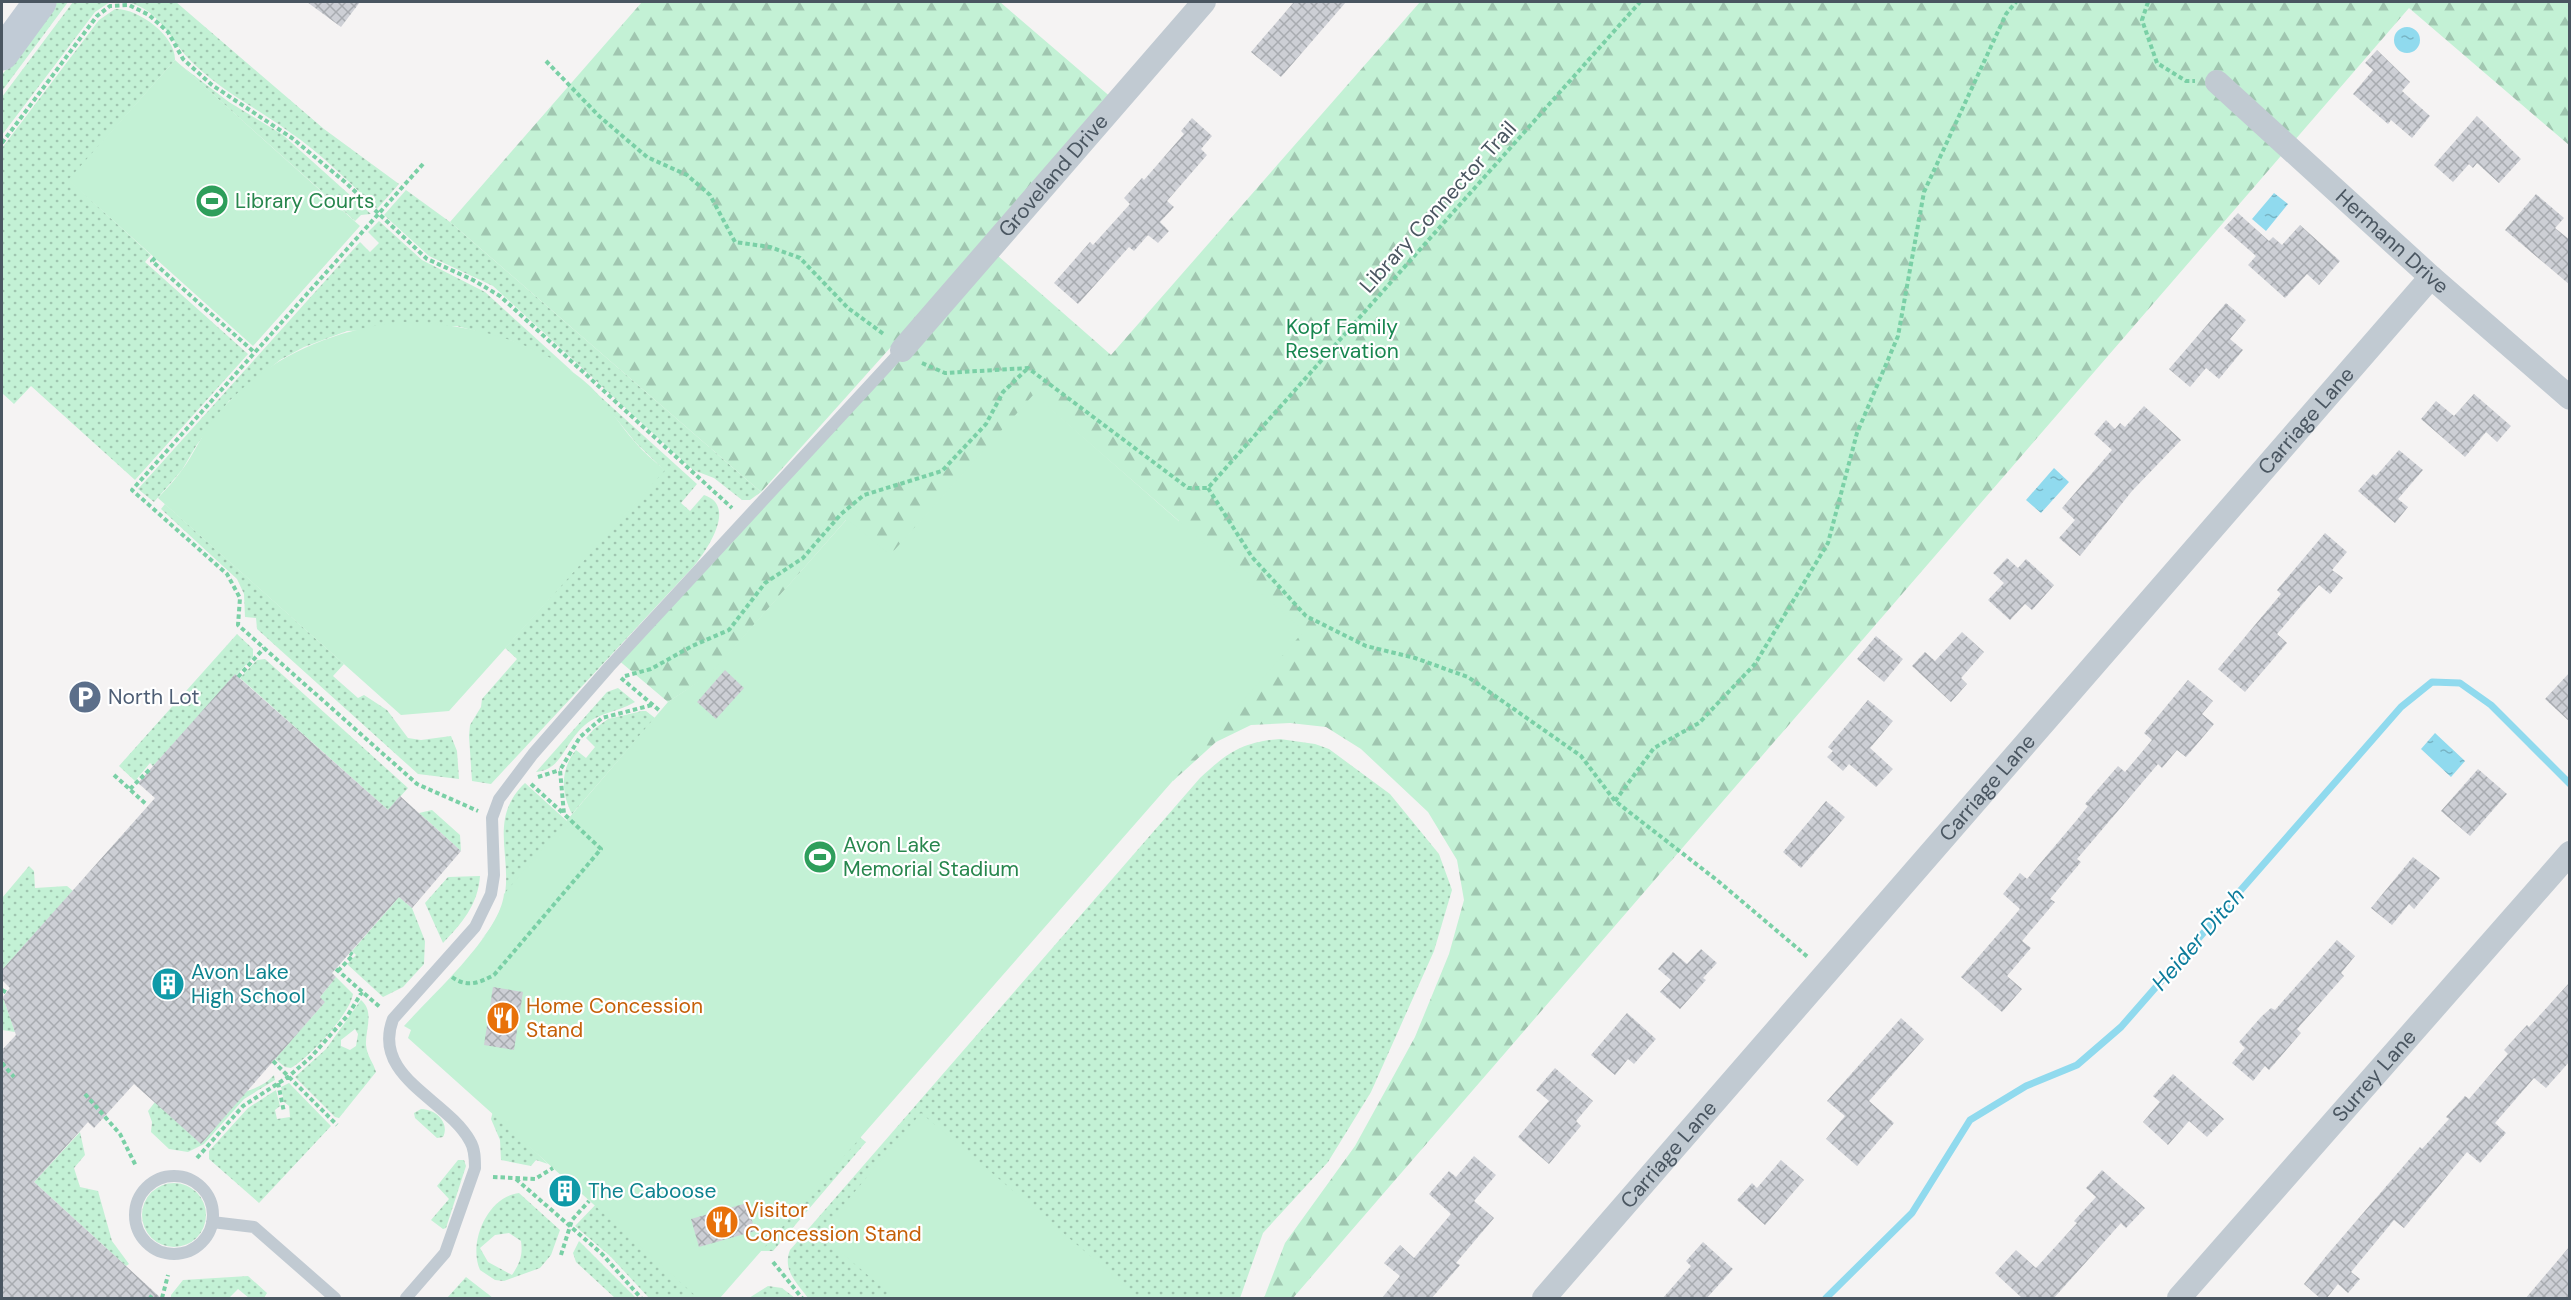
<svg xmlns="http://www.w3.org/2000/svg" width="2571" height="1300" font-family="'DM Sans',sans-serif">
<defs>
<pattern id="green-dots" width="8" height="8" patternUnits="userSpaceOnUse" patternTransform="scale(1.5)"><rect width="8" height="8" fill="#c3f1d5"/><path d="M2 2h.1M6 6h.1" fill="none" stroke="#a0c6b0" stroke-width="1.8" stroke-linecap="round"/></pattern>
<pattern id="forest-firs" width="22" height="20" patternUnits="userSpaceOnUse" patternTransform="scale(1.5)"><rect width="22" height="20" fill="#c3f1d5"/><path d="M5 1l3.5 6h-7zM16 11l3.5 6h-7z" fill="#a0c6b0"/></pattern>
<pattern id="water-ripples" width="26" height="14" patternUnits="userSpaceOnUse" patternTransform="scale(1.5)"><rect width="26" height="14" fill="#90daee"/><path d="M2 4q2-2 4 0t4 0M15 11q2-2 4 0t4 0" fill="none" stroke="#78b4c4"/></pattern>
<pattern id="building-cross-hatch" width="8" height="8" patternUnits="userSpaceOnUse" patternTransform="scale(1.5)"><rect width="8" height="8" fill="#cdcfd5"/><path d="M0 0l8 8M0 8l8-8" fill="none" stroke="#a8abb0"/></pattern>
</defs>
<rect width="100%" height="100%" fill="#f5f3f3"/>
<!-- green -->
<path fill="url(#green-dots)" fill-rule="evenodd" d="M56,2H68L2,91V75Z
M73,2H110L95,12L2,135V97Z
M126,2H176L324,129L399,184L377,209C349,182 321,153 288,131C255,107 216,88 188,58C167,35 159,9 126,2Z
M115,9C138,8 176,36 175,60L69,180L151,255L145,262L248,354L135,480L31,386L14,404L2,393V148L99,20Z
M179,64L229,102L283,135L371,214L361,215L355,221Z
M406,190L450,222L761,492L750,500H742L714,478L693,470L493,286L429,256L384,215Z
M379,221L422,260L485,292L573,372L512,341L457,326L347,331L304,347L280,360L229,401L196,446L182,470L154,502L138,489L360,242L370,252L379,243L368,232Z
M592,389L697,484L681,503L690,511L704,495C738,506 706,551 694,566L491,784L472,781L469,736L470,725L481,707L482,699L517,659L505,648L664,470L636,443Z
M165,504L344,664L333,676L358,698L364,695L387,710L408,738L421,740L451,736L457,751L459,779L418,774L257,629L256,618L245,617L244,594L237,579L161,509Z
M237,634L253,649V657L153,766L150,763L135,781L119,766Z
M265,659L408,788L388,810L240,678L257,660Z
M618,688L635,702C614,714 595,712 578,732C564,747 560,770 536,772L607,692Z
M642,711H646L655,718L572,814C561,793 560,769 576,750L586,758L595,747L586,738L594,729L608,719Z
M1280,739L1315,744L1329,749L1390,794L1439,854L1452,890L1434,951L1371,1092L1328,1162L1263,1233L1240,1298H808C797,1283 782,1270 790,1250L1200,778C1227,753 1242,742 1280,739Z
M525,783L578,831L482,939C490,929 499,916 503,903C515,860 486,820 525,783Z
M432,810L460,835L461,851L419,813Z
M29,866L34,871L35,888L67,886L73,891L2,970V898Z
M480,876C478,905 462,923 443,943L425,903L448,877Z
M399,897L412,908L425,941L424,964L403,987L383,997L347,964L356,955L352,951Z
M336,977L353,994C350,1014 309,1058 291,1068L285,1067L275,1059L324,1003L320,997Z
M2,997H3L15,1032L2,1030Z
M361,1000C375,1012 365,1030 366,1045C367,1056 373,1062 376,1072L339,1118L335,1117L295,1077L326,1049ZM355,1029L358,1034L356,1046L350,1050L341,1046V1040Z
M274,1075L275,1080L244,1099L204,1144L188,1152L169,1149L151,1132L152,1122L148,1111L155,1102C188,1099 252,1101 274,1075Z
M289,1083L331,1126L259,1203L209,1159V1151L248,1108L276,1090L280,1106L275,1110L277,1119L290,1117L289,1106L284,1102L281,1087Z
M421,1109C436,1109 450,1123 443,1137L437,1138L415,1118L414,1113Z
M493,1111L548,1164L536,1160L531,1166L501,1160L500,1140L491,1119Z
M852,1131L866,1142L773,1251H758L719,1298H649L610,1256L575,1226L600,1200Z
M80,1132L85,1155L74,1168L80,1187L98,1191L112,1241L129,1264L126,1266L34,1182Z
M458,1160H464L466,1166L446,1228L443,1229L431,1220L449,1199L437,1186Z
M142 1215a32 32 0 1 1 64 0a32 32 0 1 1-64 0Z
M519,1193L560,1230L551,1255L540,1268L504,1281L495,1280L480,1270C468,1243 487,1197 519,1193ZM509,1233L521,1241C523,1255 520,1263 512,1275L488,1262L480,1248L495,1235Z
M579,1241L636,1298H615L576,1262L573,1253Z
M248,1276L267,1293L264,1298H249L238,1289L229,1298H171V1295L183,1280Z
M466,1277L493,1298H447Z
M768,1286L782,1288L795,1298H749Z"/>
<!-- forest -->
<path fill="url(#forest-firs)" d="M642,2H1000L1113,99L761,492L450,222Z
M1420,2H2569V145L2409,8L1293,1298H1264L1285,1243L1355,1146L1415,1037L1449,954L1464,900L1457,860L1428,812L1361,749L1326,727L1290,723L1251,725L1216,742L1173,781L1179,521L1034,395L890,556L846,520L711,674L668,702L617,659L989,248L1111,355Z"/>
<!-- pitch -->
<path fill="#c3f1d5" d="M175,60L360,226L253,346L68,180Z
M402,322C469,323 541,341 591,387C607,403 619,424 634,441C643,452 654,461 665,470L449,711L401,715L158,498C166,489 175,480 182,470C194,454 201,436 213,420C260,360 328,330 402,322Z
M1034,394L1304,631L720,1298H698L408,1038L411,1030L404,1026C432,995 500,934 504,894L668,702L711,673L847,519L890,555Z
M921,1113L1140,1298H895L819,1234Z"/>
<!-- water -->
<path fill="url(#water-ripples)" d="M2394 40a13 13 0 1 1 26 0a13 13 0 1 1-26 0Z
M2274,193L2288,204L2266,231L2252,219Z
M2054,468L2069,482L2041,513L2026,500Z
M2435,733L2465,761L2451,777L2421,749Z"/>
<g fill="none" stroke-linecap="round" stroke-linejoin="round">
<!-- stream -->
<path stroke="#90daee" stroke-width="7" d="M1826,1298L1912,1213L1970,1120L2026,1086L2077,1065L2121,1027L2401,707L2432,682L2460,683L2491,705L2570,784"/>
</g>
<!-- building -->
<path fill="url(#building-cross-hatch)" d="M307,2H360L341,27Z
M1294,2H1346L1281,77L1251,52Z
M2377,50L2410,82L2402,91L2430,116L2412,138L2391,120L2388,124L2353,94L2373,70L2365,63Z
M2477,116L2521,159L2499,183L2477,163L2473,168L2469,164L2453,182L2434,165Z
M1192,118L1212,136L1201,149L1207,155L1167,201L1174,207L1160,222L1169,231L1158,243L1148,235L1134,251L1129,247L1078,304L1054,283L1090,242L1093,245L1130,204L1124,198L1142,178L1144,180L1184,134L1181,131Z
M2536,194L2564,218L2555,228L2570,240V285L2505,230Z
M2238,213L2269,241L2273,237L2282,245L2300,225L2340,261L2319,285L2307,274L2285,298L2248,265L2256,256L2224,228Z
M2226,303L2246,320L2230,339L2243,350L2219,379L2206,368L2190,387L2169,369Z
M2474,394L2511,426L2497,442L2486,432L2465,457L2421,419L2436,401L2454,416Z
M2144,406L2181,440L2132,491L2080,556L2059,538L2075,520L2062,508L2112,450L2094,434L2106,420L2115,429L2120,423L2125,427Z
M2399,450L2423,470L2398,499L2408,507L2395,523L2358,491L2373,474L2376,476Z
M2325,533L2347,552L2332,570L2343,578L2330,594L2319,585L2277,634L2287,643L2245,692L2218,669L2281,594L2277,590Z
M2007,558L2018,568L2026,559L2054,585L2032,610L2025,604L2010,620L1988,600L2004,583L1993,573Z
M1962,632L1984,652L1961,678L1967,684L1951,702L1912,666L1925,652L1935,661Z
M1876,636L1903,659L1884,682L1857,659Z
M725,670L744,688L716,719L697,702Z
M2570,672V722L2545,699Z
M235,674L388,810L400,796L461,851L412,908L399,897L332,973L336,977L320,997L325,1002L201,1144L134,1084L94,1128L88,1122L34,1182L162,1299H2V1050L16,1035L3,997L10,988L2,980V970L155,798L138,783Z
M2188,680L2213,701L2202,714L2214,724L2186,757L2177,750L2162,768L2158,764L2077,859L2081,862L2050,899L2055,902L2022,941L2031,948L2007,976L2022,989L2002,1012L1961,977L2020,909L2003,894L2020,873L2027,879L2076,821L2088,806L2085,804L2118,766L2125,772L2152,740L2144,733Z
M1868,700L1893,721L1870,748L1893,769L1876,787L1849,764L1843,771L1827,757L1833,751L1828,747Z
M2478,769L2507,794L2470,836L2441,811Z
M1826,801L1845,817L1801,868L1783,852Z
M2413,857L2440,878L2414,909L2409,904L2392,925L2371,908Z
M2337,940L2355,956L2341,973L2344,976L2297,1029L2301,1033L2269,1070L2265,1066L2253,1081L2232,1063L2245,1048L2239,1042L2261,1017L2271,1008L2275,1010Z
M1701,949L1717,963L1703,978L1706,980L1680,1009L1660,992L1671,980L1658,969L1673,952L1687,964Z
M2570,982V1061L2546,1088L2534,1078L2495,1123L2506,1133L2480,1163L2467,1152L2404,1228L2394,1220L2351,1272L2360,1279L2348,1293L2338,1284L2326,1299H2321L2304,1284L2327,1255L2420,1147L2422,1149L2449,1119L2446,1117L2465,1096L2469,1099L2508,1054L2504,1050L2527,1025L2529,1027Z
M493,987L523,992L514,1050L484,1045Z
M1627,1013L1656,1039L1634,1064L1628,1059L1615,1075L1591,1055Z
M1901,1018L1924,1039L1869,1101L1894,1123L1857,1166L1826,1139L1845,1116L1827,1101Z
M1555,1068L1593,1101L1576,1121L1581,1126L1549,1164L1518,1137L1549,1101L1536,1090Z
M2173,1074L2224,1119L2207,1137L2189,1121L2168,1145L2143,1122L2160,1102L2153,1096Z
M1474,1156L1496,1175L1474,1201L1494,1218L1456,1263L1460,1265L1431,1299H1381L1400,1276L1384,1263L1400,1245L1414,1258L1451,1214L1429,1194L1449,1171L1456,1177Z
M1781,1160L1804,1180L1765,1225L1737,1200L1752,1183L1757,1188Z
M2102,1170L2145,1208L2126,1228L2121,1223L2053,1299H2023L1995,1273L2016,1250L2036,1268L2077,1223L2074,1221L2096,1197L2086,1188Z
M747,1203L755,1231L699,1247L691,1219Z
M1703,1242L1733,1269L1706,1299H1662L1691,1266L1686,1261Z
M2570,1246V1299H2525Z"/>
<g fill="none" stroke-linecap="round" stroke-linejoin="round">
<!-- path -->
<path stroke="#7ad0a6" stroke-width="4" stroke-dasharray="4.5 3" stroke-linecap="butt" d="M2148,2L2142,20L2157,63L2186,81H2195
M546,61L599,116L647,157L687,175L710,195L735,242L770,247L800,258L848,308L885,335
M2,143L97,16L110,6L129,5L149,15L168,32L183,59L212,85L292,138L345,182L427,259L473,280L500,296L732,508
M423,164L132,490L227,574L240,598L238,625L417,784L478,811
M155,258L152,261L255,353
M922,363L945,373L1028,368L1188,488H1208L1640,2
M1208,488L1252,557L1306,616L1366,646L1415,658L1468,677L1581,756L1615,801L1718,881L1809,958
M625,676L651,669L692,646L729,630L765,583L803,558L841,514L864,495L942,471L986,424L1003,392L1027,369
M238,677L264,648
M621,678L660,711
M114,775L147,805
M538,777L560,770
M531,784L564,814
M130,789L151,768
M1615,801L1654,748L1699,723L1755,664L1828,543L1857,433L1898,336L1924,192L2006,14L2016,2
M336,969L381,1008
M338,971L353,955L350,953
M452,977C467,988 479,983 494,975L601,849L564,814L560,770L580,737L602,718L652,705
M2,990L7,993
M273,1061L337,1125
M2,1063L14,1077
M278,1083L284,1112
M85,1094L120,1134L136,1166
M197,1158L243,1106L288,1077L311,1057L348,1015L362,992
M493,1177L535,1179L553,1168
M516,1179L602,1254L641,1298
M561,1255L572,1220L589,1201
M773,1262L802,1298
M149,1296L152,1298
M162,1298L168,1275"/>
<!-- lane -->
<path stroke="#c1cad2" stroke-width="12" d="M135 1215a39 39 0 1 1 78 0a39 39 0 1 1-78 0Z
M212,1222L254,1227L335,1298
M406,1298L445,1253L475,1168C475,1159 475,1149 470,1141C447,1099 371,1077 393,1019L475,927L491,894L494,875L492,818L499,799L533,754L609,667L902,350"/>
<!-- street -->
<g stroke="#c1cad2" stroke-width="24">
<path id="s1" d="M2217,82L2431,277L2570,398"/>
<path id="s2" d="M902,350L1204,2"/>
<path id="s3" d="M1544,1298L2431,277"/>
<path id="s4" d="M2179,1298L2570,853"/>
</g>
<!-- secondary -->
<path stroke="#c1cbd6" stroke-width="33" d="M2,54L40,2"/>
</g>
<!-- icons -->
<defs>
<g id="stadium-disc" transform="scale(1.725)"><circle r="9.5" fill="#2e9e5b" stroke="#fff"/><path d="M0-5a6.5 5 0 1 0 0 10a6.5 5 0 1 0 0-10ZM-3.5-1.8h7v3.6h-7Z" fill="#fff"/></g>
<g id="parking-disc" transform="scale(1.725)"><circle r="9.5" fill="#5c6f8a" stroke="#fff"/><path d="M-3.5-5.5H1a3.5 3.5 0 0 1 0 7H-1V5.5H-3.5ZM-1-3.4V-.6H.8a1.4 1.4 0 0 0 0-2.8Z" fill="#fff"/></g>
<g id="building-disc" transform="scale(1.725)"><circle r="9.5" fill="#0f9aa8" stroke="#fff"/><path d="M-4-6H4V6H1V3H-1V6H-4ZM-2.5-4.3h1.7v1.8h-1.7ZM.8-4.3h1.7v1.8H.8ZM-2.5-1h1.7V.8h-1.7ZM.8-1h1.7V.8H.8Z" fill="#fff"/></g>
<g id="restaurant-disc" transform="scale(1.725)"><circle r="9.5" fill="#e8710a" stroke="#fff"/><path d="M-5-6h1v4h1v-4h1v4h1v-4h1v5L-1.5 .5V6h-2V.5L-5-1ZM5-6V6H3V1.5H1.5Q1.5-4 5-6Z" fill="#fff"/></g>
</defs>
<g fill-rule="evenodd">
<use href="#stadium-disc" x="212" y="201"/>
<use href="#parking-disc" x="85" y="697"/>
<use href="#stadium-disc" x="820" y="857"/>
<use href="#building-disc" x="168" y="984"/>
<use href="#restaurant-disc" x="503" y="1018"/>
<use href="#building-disc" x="565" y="1191"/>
<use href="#restaurant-disc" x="722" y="1222"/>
</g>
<g text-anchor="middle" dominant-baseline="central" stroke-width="4.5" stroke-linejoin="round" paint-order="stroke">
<!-- street labels -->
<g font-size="21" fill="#4a5661" stroke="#fff">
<text stroke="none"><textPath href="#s2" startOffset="231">Groveland Drive</textPath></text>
<text transform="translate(1438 207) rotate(-48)">Library Connector Trail</text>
<text stroke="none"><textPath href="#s1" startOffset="237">Hermann Drive</textPath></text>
<text stroke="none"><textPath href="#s3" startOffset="1162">Carriage Lane</textPath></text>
<text stroke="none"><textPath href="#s3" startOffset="676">Carriage Lane</textPath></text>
<text stroke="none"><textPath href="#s4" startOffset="296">Surrey Lane</textPath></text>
<text stroke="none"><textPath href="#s3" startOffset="190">Carriage Lane</textPath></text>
</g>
<!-- leisure labels -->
<g font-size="21" fill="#27864d" stroke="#fff" text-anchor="start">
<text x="235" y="201">Library Courts</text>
<text x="843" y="845">Avon Lake<tspan x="843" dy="24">Memorial Stadium</tspan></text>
</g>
<!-- park labels -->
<g font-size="21" fill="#17864f" stroke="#fff">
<text x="1342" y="327">Kopf Family<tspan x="1342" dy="24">Reservation</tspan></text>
</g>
<!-- service labels -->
<g font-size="21" fill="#4e5e75" stroke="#fff" text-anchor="start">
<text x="108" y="697">North Lot</text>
</g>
<!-- culture labels -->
<g font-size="21" fill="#0d838f" stroke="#fff" text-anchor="start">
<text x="191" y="972">Avon Lake<tspan x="191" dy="24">High School</tspan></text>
<text x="588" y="1191">The Caboose</text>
</g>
<!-- food labels -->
<g font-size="21" fill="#c56008" stroke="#fff" text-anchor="start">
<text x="526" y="1006">Home Concession<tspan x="526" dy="24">Stand</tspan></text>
<text x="745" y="1210">Visitor<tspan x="745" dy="24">Concession Stand</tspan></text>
</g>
<!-- water labels -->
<g font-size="22" font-style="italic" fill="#0c7c9b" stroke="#fff">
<text transform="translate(2198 939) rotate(-49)">Heider Ditch</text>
</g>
</g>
<!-- border -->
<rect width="2571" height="1300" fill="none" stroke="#4a5661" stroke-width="6"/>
</svg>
